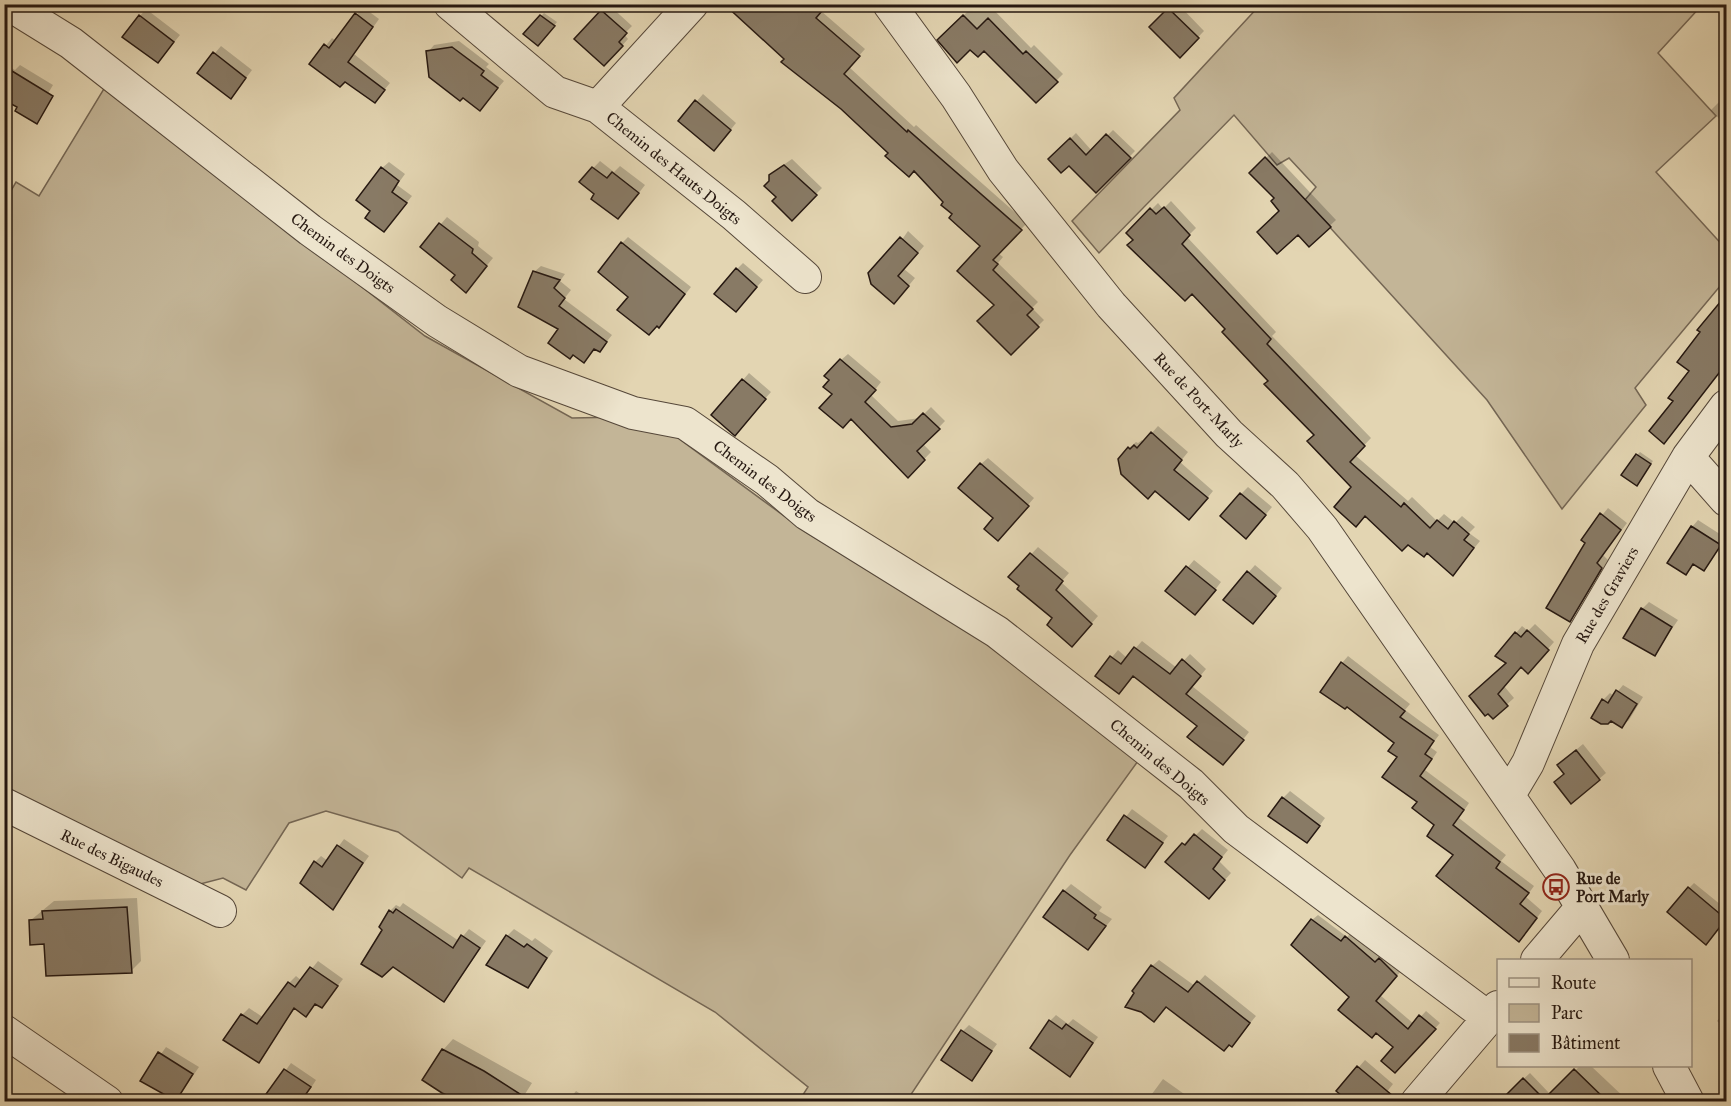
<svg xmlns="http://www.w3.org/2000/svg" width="1731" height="1106" font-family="'IM FELL Great Primer',serif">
<rect width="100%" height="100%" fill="#e3d5b2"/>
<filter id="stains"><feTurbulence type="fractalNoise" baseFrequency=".00333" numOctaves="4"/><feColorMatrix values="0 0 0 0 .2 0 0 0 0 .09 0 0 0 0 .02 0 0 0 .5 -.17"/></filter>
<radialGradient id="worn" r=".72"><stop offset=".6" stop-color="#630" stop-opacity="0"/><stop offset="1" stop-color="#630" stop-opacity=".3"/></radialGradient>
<!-- green -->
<path fill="#c3b597" stroke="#746654" stroke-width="1.5" d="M1260,5H1702L1658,53L1716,116L1656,172L1726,249V279L1635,388L1646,405L1562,509L1487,400L1305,200L1316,187L1289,158L1277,165L1234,115L1099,253L1072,221L1180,110L1174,98Z
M105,87L425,336L572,418L622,417L671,433L806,532L991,643L1138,761L1070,855L906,1102L799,1101L808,1087L715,1012L469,868L462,878L398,832L326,811L289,823L246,890L223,878L185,888L5,800V201L16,182L39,196Z"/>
<!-- shadow -->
<path fill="#0003" d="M608,4L632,26L624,34L628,39L611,58L576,39Z
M975,4H988L1031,48L1034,45L1063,74L1036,101L984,49L939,40Z
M1173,4H1178L1204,31L1180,56L1151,27Z
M363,7L379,19L354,54L390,83L375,101L345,80L311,64L332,38L336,41Z
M146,9L180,35L158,62L140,16Z
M821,11L865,49L849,67L914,127L916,125L1027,223L998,253L1003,257L998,263L1038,302L1032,308L1044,320L1011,353L982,246L914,169L890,153L842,108L783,62Z
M544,13L557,22L541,42L525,34Z
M459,41L489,64L486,67L504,81L480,109L428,52L434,45Z
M221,46L252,70L237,90L199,72Z
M4,64L15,70L20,65L53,85L37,112L19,107L4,98Z
M703,94L736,123L720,143L692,133L680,121Z
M1726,95V126L1711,110Z
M1113,130L1135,151L1096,191L1069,164L1050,159L1076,133L1092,151Z
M1272,152L1336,220L1309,245L1281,211L1276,198L1251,173Z
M792,159L822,188L792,218L778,197L766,185L776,170Z
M600,161L614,172L620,166L645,185L625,211L581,181Z
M389,162L405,174L397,185L412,196L384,231L372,211L382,168Z
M1171,201L1196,228L1187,237L1276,332L1272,336L1371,438L1355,455L1408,501L1412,497L1437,521L1444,514L1455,523L1462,516L1475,527L1469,533L1480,541L1453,574L1353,487L1316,435L1227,329L1128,233L1158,203L1163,209Z
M447,217L479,242L478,246L493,258L466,291L457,274L422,246Z
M908,231L924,246L904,269L915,278L900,296L872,283Z
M628,237L691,287L666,319L630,296L622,243Z
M743,263L763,280L743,303L737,269Z
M541,266L565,274L560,281L571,290L564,299L612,335L600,350L596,348L584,361L573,354L534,272Z
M1726,300V360L1712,377L1691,371Z
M848,354L881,382L871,395L898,421L920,418L931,407L945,421L923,444L931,452L908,476L834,393L841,360Z
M749,373L771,392L741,426L743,380Z
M1158,426L1188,452L1180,462L1213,491L1196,512L1129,448L1136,442L1138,443L1142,440L1144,442Z
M1640,452L1653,461L1639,481L1637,455Z
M988,458L1034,498L1004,533L995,518L981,464Z
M1248,487L1272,507L1253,530L1241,494Z
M1608,508L1627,523L1603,555L1608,560L1570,620L1587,542L1583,539Z
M1698,520L1726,538L1704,569L1695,563L1686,573L1692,527Z
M1038,547L1069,573L1061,582L1098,616L1079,638L1010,577Z
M1194,560L1221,582L1202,607L1168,591Z
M1255,565L1282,588L1260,616L1225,599Z
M1649,602L1678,620L1655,654L1642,609Z
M1535,624L1554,642L1534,665L1521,666L1504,686L1514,698L1493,717L1488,712L1508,663L1516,633L1522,626L1528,631Z
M1142,641L1177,668L1190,654L1206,669L1192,686L1249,732L1229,757L1199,725L1134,674L1097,675L1118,650L1127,658Z
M1726,641V653L1721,650Z
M1348,656L1410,704L1405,710L1439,735L1430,747L1437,752L1425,770L1469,803L1459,818L1506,855L1501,861L1534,886L1526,897L1542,911L1525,934L1455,855L1419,801L1399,757L1397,743L1342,663Z
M1623,685L1643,697L1629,720L1622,726L1611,719L1593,717L1603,700L1610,693L1614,696Z
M1726,743V761L1718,753Z
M1583,744L1606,773L1599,779L1565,774V759Z
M1290,791L1325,818L1313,835L1283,798Z
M1132,809L1168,836L1145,866L1109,839Z
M1202,829L1228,850L1219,861L1231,873L1215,891L1168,862L1190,837L1192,839Z
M344,839L369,856L332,908L315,862L321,856L328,861Z
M1694,883L1726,909V919L1711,937L1689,888Z
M1071,884L1102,907L1099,911L1112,919L1088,948L1064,891Z
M137,898L141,961L131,971L45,943L31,920L54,901Z
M403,903L459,941L469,929L486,941L444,1001L384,930L390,911L396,905L400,907Z
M1318,915L1347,937L1352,932L1381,958L1385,954L1402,970L1380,995L1414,1024L1426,1011L1440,1023L1429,1035L1395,1047L1351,996L1312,920Z
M514,929L532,941L535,938L553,951L528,987L507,936Z
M1159,960L1195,986L1205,975L1256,1016L1238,1038L1167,1006L1142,1010L1152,966Z
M318,961L343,979L322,1006L316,1003L306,1015L296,1007L258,1061L242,1015L249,1008L264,1018L289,983L296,976L302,981Z
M1726,1011V1029L1717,1021Z
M1056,1015L1068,1024L1073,1019L1098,1037L1070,1075L1050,1021Z
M969,1025L997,1044L971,1079L963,1031Z
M453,1039L532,1083L520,1102H464L424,1080L443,1050Z
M166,1047L199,1067L175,1102L142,1081Z
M1365,1060L1393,1084L1379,1102H1351L1338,1091Z
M291,1063L316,1080L302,1102H263Z
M1580,1066H1591L1626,1099L1623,1102H1573L1558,1087Z
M1530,1073L1549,1093L1541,1102L1500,1101Z
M1163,1079L1187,1096L1184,1102H1146Z
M576,1091L593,1102H567Z
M682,1096L690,1102H676Z"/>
<!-- building -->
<path fill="#887a65" stroke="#261811" stroke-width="1.5" d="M724,4H828L816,18L860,56L844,74L907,132L908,130L1022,230L993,260L998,264L993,270L1033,309L1027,315L1039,327L1011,355L977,321L994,305L957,271L980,246L949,218L952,214L941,205L943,202L914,171L909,177L885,156L888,153L841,109L781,62L784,59Z
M1168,8L1199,38L1180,58L1149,27Z
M601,10L627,33L619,42L623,46L604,66L574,39Z
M355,13L373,27L348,62L385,90L375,103L345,82L340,87L309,64L324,44L329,48Z
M139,15L174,42L158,63L122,37Z
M540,15L555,26L538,46L523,34Z
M963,15L977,29L988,18L1023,54L1026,51L1058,82L1036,103L984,51L978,57L970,50L957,63L937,40Z
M452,47L484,71L481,75L498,88L480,111L463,98L460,101L429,77L426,51Z
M213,52L246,78L231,99L197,73Z
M12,71L53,96L37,124L15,111L17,107L4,100V83Z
M695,100L731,130L714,151L678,121Z
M1106,134L1131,158L1096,193L1069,166L1061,173L1048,159L1070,138L1086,155Z
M1265,157L1331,227L1309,247L1298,235L1277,254L1257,232L1279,211L1271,201L1274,198L1249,173Z
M784,165L817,195L792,221L772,201L776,197L764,186L769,181V175Z
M381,167L399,181L392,192L407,203L384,232L365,218L370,211L356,200Z
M592,167L607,178L612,172L639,193L618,219L591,199L594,194L579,182Z
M1164,207L1190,235L1182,244L1271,339L1267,344L1365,446L1350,462L1401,507L1404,503L1430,528L1437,520L1448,529L1454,521L1469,534L1464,540L1474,548L1453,576L1427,553L1424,557L1408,545L1402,551L1365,516L1356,527L1334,507L1351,487L1307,441L1314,435L1264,384L1268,381L1222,332L1225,329L1192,294L1185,301L1127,245L1133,240L1126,233L1150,208L1156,214Z
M439,223L473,249L472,253L487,266L466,293L451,280L455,275L420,247Z
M900,237L918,253L898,276L909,286L894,304L871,284L868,273Z
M621,242L685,294L659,328L657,326L649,335L617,310L628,297L598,272Z
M736,268L757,287L736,312L714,294Z
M533,271L560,280L554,288L565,298L559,306L607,342L600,352L594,349L584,363L573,355L570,359L548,343L558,329L518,307Z
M1726,295V364L1664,444L1649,431L1673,401L1668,398L1689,371L1677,362L1700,332L1697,330Z
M840,359L876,390L865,402L891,427L912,424L923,413L940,429L917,451L925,460L908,478L851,419L843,428L819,408L832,394L823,387L829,380L824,376Z
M742,379L766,399L735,436L711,415Z
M1151,432L1182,460L1174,470L1208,498L1189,520L1155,491L1148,499L1121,474L1118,459L1128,447L1130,449L1134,445L1137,448Z
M1636,454L1651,464L1637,486L1621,475Z
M980,463L1029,506L998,541L984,529L993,518L958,488Z
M1240,493L1266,515L1246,539L1220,516Z
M1600,513L1621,530L1597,563L1602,568L1570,622L1546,608L1585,543L1581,540Z
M1691,526L1721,545L1704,571L1693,564L1686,575L1667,563Z
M1030,553L1063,581L1056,590L1092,624L1072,647L1047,625L1052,618L1017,589L1019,586L1008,577Z
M1186,566L1216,590L1195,615L1165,591Z
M1247,571L1276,596L1253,624L1223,600Z
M1641,608L1672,627L1655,656L1623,638Z
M1527,630L1549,650L1528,674L1521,667L1498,694L1508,706L1493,719L1488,714L1485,716L1469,696L1506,663L1495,656L1515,632L1521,637Z
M1134,647L1170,674L1182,659L1201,676L1186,694L1244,740L1223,765L1187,737L1197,726L1133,676L1119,694L1095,676L1110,656L1121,664Z
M1341,662L1405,711L1400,717L1434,741L1425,754L1432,759L1420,776L1464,810L1453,825L1500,862L1496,868L1529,893L1520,904L1537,918L1519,942L1436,876L1453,855L1427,836L1434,825L1412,808L1417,802L1382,777L1397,757L1388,751L1394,743L1347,707L1345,709L1320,692Z
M1616,690L1637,704L1622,728L1611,721L1608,724H1601L1591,718L1602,699L1608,703Z
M1576,750L1600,780L1571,804L1554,782L1564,774L1557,765Z
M1282,797L1320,826L1307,843L1268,816Z
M1124,815L1163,843L1145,868L1107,840Z
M1194,834L1222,857L1213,869L1225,880L1209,899L1165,862L1182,843L1185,845Z
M337,845L363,863L333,910L300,883L314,861L322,867Z
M1688,887L1726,919L1706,945L1667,912Z
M1063,890L1096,915L1094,918L1106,926L1088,950L1043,917Z
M127,907L132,973L46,976L44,944L30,945L29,920L43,919L42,911Z
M396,909L453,948L461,935L480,948L444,1002L393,967L382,977L361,964L382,930L379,927L389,910L393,913Z
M1311,919L1341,941L1345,936L1375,962L1379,958L1397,976L1376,1001L1408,1029L1419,1015L1436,1029L1395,1073L1381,1061L1393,1047L1376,1033L1372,1038L1338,1010L1349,997L1291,945Z
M506,935L524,947L527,944L547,958L528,988L486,965Z
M1151,965L1188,992L1197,981L1250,1023L1232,1047L1229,1045L1224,1051L1166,1007L1154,1022L1141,1012L1125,1007L1134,993L1132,991Z
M310,967L338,986L322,1008L315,1004L306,1017L294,1008L259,1063L223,1040L241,1014L257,1024L288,982L295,987Z
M1049,1020L1062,1029L1066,1024L1093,1043L1070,1077L1030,1048Z
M961,1030L992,1051L972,1081L941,1060Z
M442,1049L484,1071L531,1101H459L442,1093L422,1080Z
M158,1052L193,1074L176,1101L140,1081Z
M1357,1066L1399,1101H1348L1336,1091Z
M284,1069L311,1087L301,1101H261Z
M1574,1069L1607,1101H1500L1523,1078L1544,1099Z"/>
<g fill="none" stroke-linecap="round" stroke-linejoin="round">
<!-- minor casing -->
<g stroke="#554739" stroke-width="34">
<path id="minor" d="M8,4L71,43L310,230L437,321L519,371L633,413L685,423L767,480L807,514L997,632L1191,784L1236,829L1489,1018
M450,4L555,92L598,107L734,215L805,277
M889,4L956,96L1003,170L1111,305L1229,434L1285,485L1322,528L1560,870L1613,960
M598,107L692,4
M1688,457L1726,500
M1509,795L1528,763L1578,644L1688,457L1726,406
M4,804L220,911
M1537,960L1582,907
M4,1031L107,1102
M1669,1066L1688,1102
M1417,1102L1498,1007"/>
</g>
<!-- minor -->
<use href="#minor" stroke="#ede4cd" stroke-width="32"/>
</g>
<!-- icons -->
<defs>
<g id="bus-ring" transform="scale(1.35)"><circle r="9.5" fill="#ede4cd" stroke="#8f2418" stroke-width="1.5"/><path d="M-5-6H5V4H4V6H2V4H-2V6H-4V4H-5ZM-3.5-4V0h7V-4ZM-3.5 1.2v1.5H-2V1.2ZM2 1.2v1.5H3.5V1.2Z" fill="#8f2418"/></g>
</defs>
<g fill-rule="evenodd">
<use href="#bus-ring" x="1556" y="887"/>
</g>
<g text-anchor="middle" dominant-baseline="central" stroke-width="6" stroke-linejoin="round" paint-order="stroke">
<!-- street labels -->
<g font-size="16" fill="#261811" stroke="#ede4cd">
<text transform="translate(674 168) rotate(39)">Chemin des Hauts Doigts</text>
<text transform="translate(343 253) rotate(36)">Chemin des Doigts</text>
<text transform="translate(1199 400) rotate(47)">Rue de Port-Marly</text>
<text transform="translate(765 481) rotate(37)">Chemin des Doigts</text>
<text transform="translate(1607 595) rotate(-60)">Rue des Graviers</text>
<text transform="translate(1160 762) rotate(40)">Chemin des Doigts</text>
<text transform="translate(112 858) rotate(26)">Rue des Bigaudes</text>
</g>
<!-- poi labels -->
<g font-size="16" font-weight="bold" fill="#261811" stroke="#ede4cd" text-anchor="start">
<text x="1576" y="878">Rue de<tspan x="1576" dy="18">Port Marly</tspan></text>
</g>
</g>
<!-- margin -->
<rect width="1731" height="1106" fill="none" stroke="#e3d5b2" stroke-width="24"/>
<rect x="6" y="6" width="1719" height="1094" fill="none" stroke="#261811" stroke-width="3"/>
<rect x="12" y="12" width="1707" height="1082" fill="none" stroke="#261811" stroke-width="1.5"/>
<!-- legend -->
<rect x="1497" y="959" width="195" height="108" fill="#ede4cd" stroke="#9d9282" stroke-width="1.5"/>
<rect x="1509" y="978" width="30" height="9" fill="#ede4cd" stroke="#9d9282" stroke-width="1.5"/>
<text x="1551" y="989" font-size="18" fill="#261811">Route</text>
<rect x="1509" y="1004" width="30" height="18" fill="#c3b597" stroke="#9d9282" stroke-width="1.5"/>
<text x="1551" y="1019" font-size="18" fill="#261811">Parc</text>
<rect x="1509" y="1034" width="30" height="18" fill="#887a65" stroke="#9d9282" stroke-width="1.5"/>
<text x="1551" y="1049" font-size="18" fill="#261811">Bâtiment</text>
<rect width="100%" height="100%" filter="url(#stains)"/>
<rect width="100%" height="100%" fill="url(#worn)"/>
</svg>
